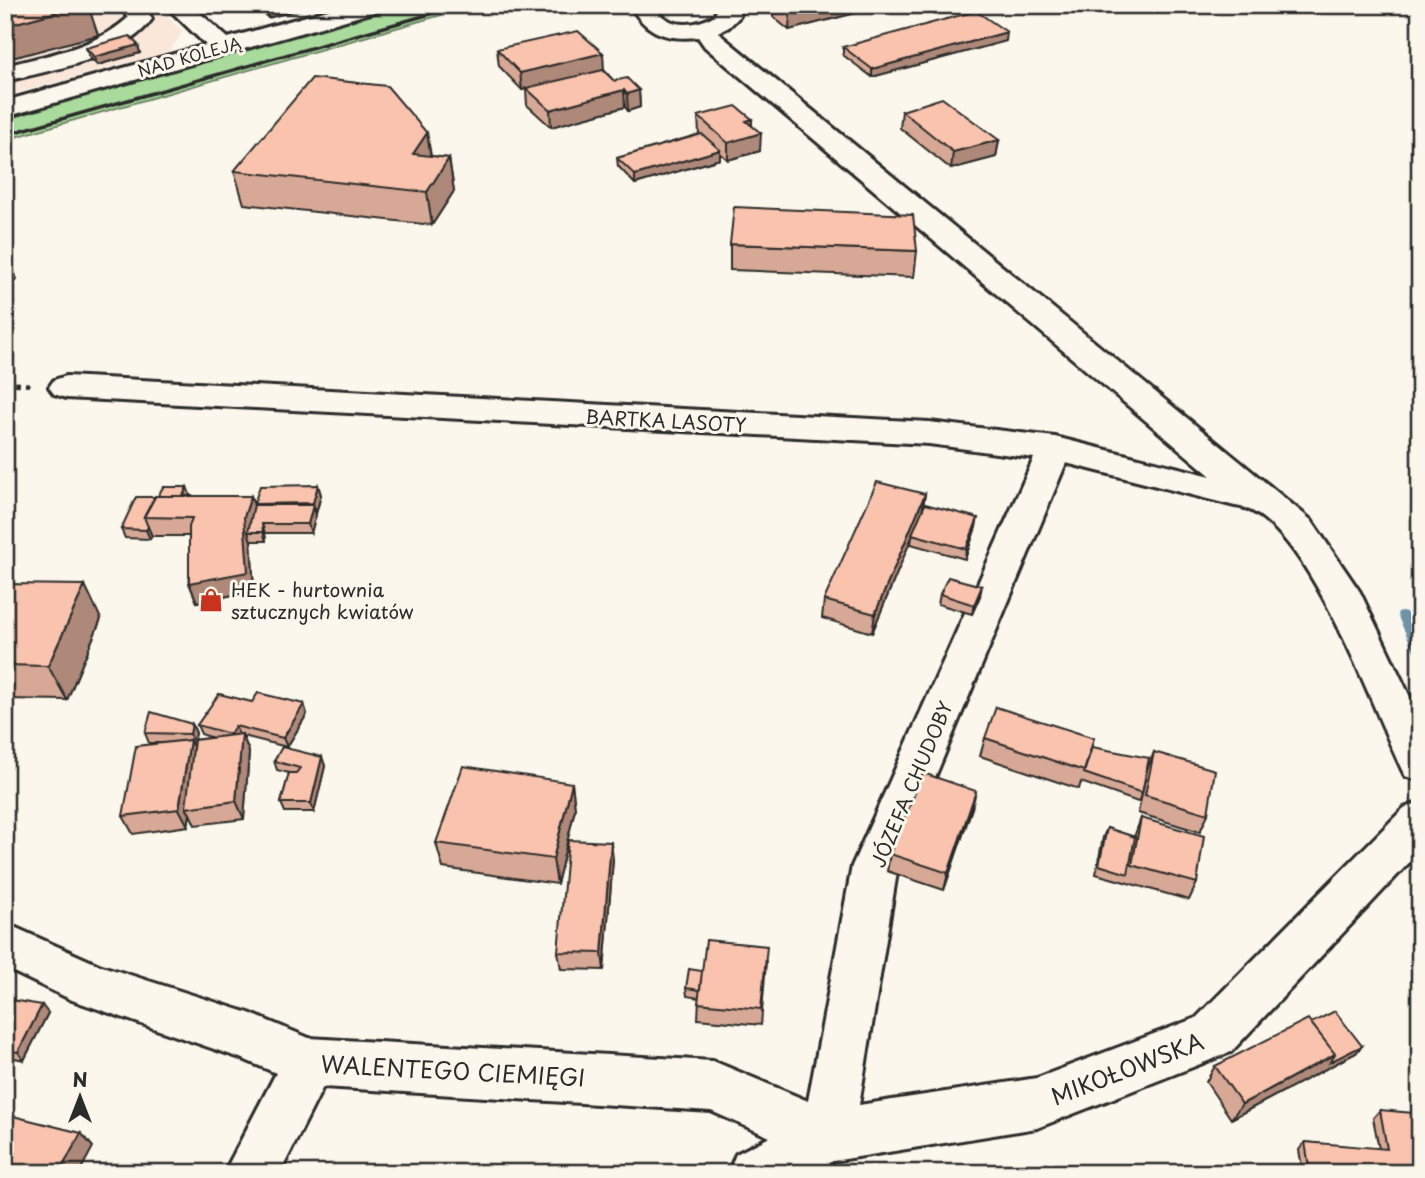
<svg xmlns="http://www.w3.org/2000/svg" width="1425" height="1178" font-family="'Playpen Sans',sans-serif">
<rect width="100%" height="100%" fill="#fbf7ec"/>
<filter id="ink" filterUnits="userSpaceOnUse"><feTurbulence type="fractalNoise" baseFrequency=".0143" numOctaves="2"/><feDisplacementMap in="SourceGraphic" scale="14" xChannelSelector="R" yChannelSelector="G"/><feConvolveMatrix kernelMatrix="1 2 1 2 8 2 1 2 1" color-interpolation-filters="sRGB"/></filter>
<g filter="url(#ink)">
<!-- built -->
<path fill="#fae7d9" d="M5,5H154L183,31L169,52L5,96Z"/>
<!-- green -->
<path fill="#a8db9c" stroke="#6a8364" stroke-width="2" d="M391,5H476L5,140V113Z"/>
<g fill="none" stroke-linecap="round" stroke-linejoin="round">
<!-- stream -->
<path fill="#6c93a7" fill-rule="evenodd" d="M1420,558V580L1418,585L1414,586L1409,582L1415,562Z
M1402,611L1406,612L1420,640V656L1416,655L1397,615L1398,612Z"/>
<!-- minor casing -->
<g stroke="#2b2b2b" stroke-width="6">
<path id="minor" d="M120,5H145L152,19C125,58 49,71 5,81V66C47,55 95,48 128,18Z
M165,5H191L228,38L346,5H385L381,10L5,117V101L206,45Z
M638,5H662L659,13C674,29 699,26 716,14L715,5H739L740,16L729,27L719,32L723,37L1311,520L1360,592L1420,718V781L1405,776C1375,717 1306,512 1235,506L1066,463L898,866L859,1105L1037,1078L1196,1018L1404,808L1420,802V851L1231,1052L1037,1128L833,1161L811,1173H728L736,1154L770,1137L711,1111L323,1087L280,1173H224L276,1073L243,1059L72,1000L5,968V923L99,965L249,1013L309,1038L713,1061L808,1101L852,866L1034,458L929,444L66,398L54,394L49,387L54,380L66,376L929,422L1055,437L1211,476L705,47L698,37C671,40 650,35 635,13Z"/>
</g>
<!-- path -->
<path stroke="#2b2b2b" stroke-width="4.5" stroke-dasharray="5 5" stroke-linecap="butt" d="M5,383L32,385"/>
<!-- minor -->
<use href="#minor" fill="#fbf7ec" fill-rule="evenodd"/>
<!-- rail -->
<path stroke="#2b2b2b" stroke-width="3.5" d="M5,135L462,5"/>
</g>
<!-- wall -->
<path fill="#d6a895" stroke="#2b2b2b" stroke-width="2" d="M259,5H315L268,18L260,10Z
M773,5H887L789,30L773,17Z
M1006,41L872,77L843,55V47Z
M138,45L140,53L97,65L89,56L86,48Z
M497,49L604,70L614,81L639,90L640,107L628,111L625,107L551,127L527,105L526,89L522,90L499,66Z
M902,111L999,140L996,157L951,169L900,128Z
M698,116L752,119V125L760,151L728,160L720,153V159L635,184L618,166L617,158L700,134L699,133Z
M427,133L431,156L449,158L454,191L432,225L244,204L234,171Z
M730,244L917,251L914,277L730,270Z
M318,485L321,495L311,533H265L266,541H251L254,591L197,602L189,583V536H152L150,539L125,538L121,529L158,496L187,487L190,496H251L255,505L254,504Z
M925,494L922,511L976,527L965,559L911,544L912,536L872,633L822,618L824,600Z
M5,584L101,619L67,700L5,699Z
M940,594L980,596L972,614L938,604Z
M252,702L304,704L307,714L287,747L243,736L249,752L244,819L195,825L190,814L188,826L133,834L123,816L166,743H149L145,733L192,724L196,733L194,740L213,738L201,734L197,725Z
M985,738L1092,747L1142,793L1138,802L1081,782L1079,789L980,756Z
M1154,752L1208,814L1200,832L1138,813L1147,770Z
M322,757L325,766L314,812H285L281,803L289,773L277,770L274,761Z
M572,783L575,809L557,884L443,868L436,843Z
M972,808L944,890L887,871L890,854Z
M1141,818L1197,883L1189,900L1096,874L1103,837L1107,828L1134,837Z
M613,859L604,970L561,969L558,952Z
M766,962L761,1025L698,1019L699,998L687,996L686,988L702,971Z
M5,999L48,1013L24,1060L5,1056Z
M1311,1023L1356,1053L1231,1119L1206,1082L1215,1066Z
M1380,1110L1420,1173H1303L1299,1150L1305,1142L1379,1149L1373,1118Z"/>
<!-- shaded-wall -->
<path fill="#ae8879" stroke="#2b2b2b" stroke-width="2" d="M83,5H88L98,35L5,60V26Z
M282,5H315L268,18L267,9Z
M823,5H887L789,30L790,14Z
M1007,32L1006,41L872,77V69Z
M138,45L140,53L97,65L94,57Z
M603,53L604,70L522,90L520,73Z
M624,90L625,107L551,127L550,110Z
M639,90L640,107L628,111L627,94Z
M752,119L751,136L761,133L760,151L728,160V143L746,121Z
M427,133L432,166L413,154Z
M999,140L996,157L951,169L953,152Z
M720,150V159L635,184V175Z
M449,158L454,191L432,225L427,192Z
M13,269L17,279L5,294V279Z
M318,485L321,495L316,513L313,503Z
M187,487L191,497L180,506Z
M925,494L922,513L872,633L875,614Z
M251,496L257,515L248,532L251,541L254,591L197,602L189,583L244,517Z
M313,505L316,515L311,533L308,524Z
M978,518L976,527L965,559L966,549Z
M262,524L265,533L266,541L263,532Z
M148,527L152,536L150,539L146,530Z
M85,585L101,619L67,700L48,666Z
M982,586L980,596L972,614L974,605Z
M304,704L307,714L287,747L283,738Z
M192,724L196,733L194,743L190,734Z
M235,726L239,735L234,743L230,734Z
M242,734L249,752L244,819L236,801Z
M190,740L198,758L186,808L190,814L188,826L179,809Z
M322,757L325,766L314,812L311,803Z
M572,783L575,809L557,884L553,859Z
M976,791L972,808L944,890L948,873Z
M611,842L613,859L604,970L602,953Z
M42,1005L48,1013L24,1060L18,1052Z
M1362,1046L1356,1053L1231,1119L1242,1104L1335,1054Z
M81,1133L93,1147L79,1173H59Z"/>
<!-- building -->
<path fill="#f9c3ad" stroke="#2b2b2b" stroke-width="2" d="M5,5H83L5,26Z
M262,5H282L267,9Z
M779,5H823L790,14Z
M976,11L1007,32L872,69L843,47Z
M578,31L603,53L520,73L497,49Z
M130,36L138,45L94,57L86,48Z
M603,70L614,81L627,78L639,90L627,94L624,90L550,110L526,88Z
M312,78L387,86L427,133L413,154L449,158L427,192L234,171Z
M942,98L999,140L953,152L902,111Z
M736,106L752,119L746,121L761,133L728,143L698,116Z
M702,134L720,150L635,175L617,158Z
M734,207L913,215L917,251L730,244Z
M5,269H13L5,279Z
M877,482L925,494L875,614L824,600Z
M318,485L313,503L254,504L260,486Z
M163,487H187L183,496H158Z
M155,496H251L244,517L248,572L189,583V527L192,518L144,517Z
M136,497H155L144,517L148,527L146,530L121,529Z
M925,504L978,518L966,549L912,534Z
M254,505H313L308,524H262L263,532H248Z
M948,577L982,586L974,605L940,594Z
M5,584L85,585L48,666L5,665Z
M258,693L304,704L283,738L235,726L230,734L197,725L219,694L252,702Z
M996,707L1094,738L1084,771L985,738Z
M151,712L192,724L190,734L145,733Z
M242,734L236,801L186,808L194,740Z
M190,740L179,809L123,816L136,746Z
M282,747L322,757L311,803H281L289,773H296L300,768L274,761Z
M1092,747L1149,758L1142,793L1084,773Z
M1154,752L1215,770L1208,814L1145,795Z
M463,766L572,783L553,859L436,843Z
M923,773L976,791L948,873L890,854Z
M1141,818L1204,836L1197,883L1132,865Z
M1107,828L1135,837L1128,874L1099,865Z
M568,840L611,842L602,953L558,952Z
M706,940L767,946L761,1009L698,1003Z
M689,969L702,971L700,990L686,988Z
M5,999L42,1005L18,1052L5,1050Z
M1335,1011L1362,1046L1330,1062L1335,1054L1311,1023Z
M1308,1019L1335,1054L1242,1104L1215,1066Z
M1380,1110L1413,1113L1420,1137V1173H1310L1305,1142L1387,1149Z
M5,1114L81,1133L59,1173H5Z"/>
</g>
<!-- icons -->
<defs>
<g id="shop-bare" transform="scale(1.89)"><path d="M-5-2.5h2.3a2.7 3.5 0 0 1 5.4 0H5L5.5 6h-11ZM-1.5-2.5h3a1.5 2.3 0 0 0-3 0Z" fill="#c8321e" stroke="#fbf7ec" stroke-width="2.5" paint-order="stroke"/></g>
</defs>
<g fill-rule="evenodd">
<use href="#shop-bare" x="211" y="600"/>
</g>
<g text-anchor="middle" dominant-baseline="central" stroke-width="6" stroke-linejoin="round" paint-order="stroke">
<!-- far-street labels -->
<g font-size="16" fill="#2b2b2b" stroke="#fbf7ec">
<text transform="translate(189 56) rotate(-16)">NAD KOLEJĄ</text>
</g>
<!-- street labels -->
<g font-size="19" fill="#2b2b2b" stroke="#fbf7ec">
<text transform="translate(666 420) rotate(3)">BARTKA LASOTY</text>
<text transform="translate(911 784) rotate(-67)">JÓZEFA CHUDOBY</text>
</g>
<!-- poi labels -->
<g font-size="19" fill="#2b2b2b" stroke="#fbf7ec" text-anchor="start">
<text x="231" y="589">HEK - hurtownia<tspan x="231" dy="22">sztucznych kwiatów</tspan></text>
</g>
<!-- near-street labels -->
<g font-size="23" fill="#2b2b2b" stroke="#fbf7ec">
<text transform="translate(1127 1068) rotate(-21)">MIKOŁOWSKA</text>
<text transform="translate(453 1070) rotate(3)">WALENTEGO CIEMIĘGI</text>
</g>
</g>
<!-- margin -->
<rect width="1425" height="1178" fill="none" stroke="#fbf7ec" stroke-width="28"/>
<rect x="14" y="14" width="1397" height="1150" fill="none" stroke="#2b2b2b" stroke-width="2.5" filter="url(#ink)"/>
<!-- north arrow -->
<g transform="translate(80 1097)" stroke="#fbf7ec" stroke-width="5" paint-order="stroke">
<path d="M0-5L12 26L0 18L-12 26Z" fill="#2b2b2b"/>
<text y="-10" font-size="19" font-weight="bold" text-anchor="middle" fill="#2b2b2b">N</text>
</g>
</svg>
